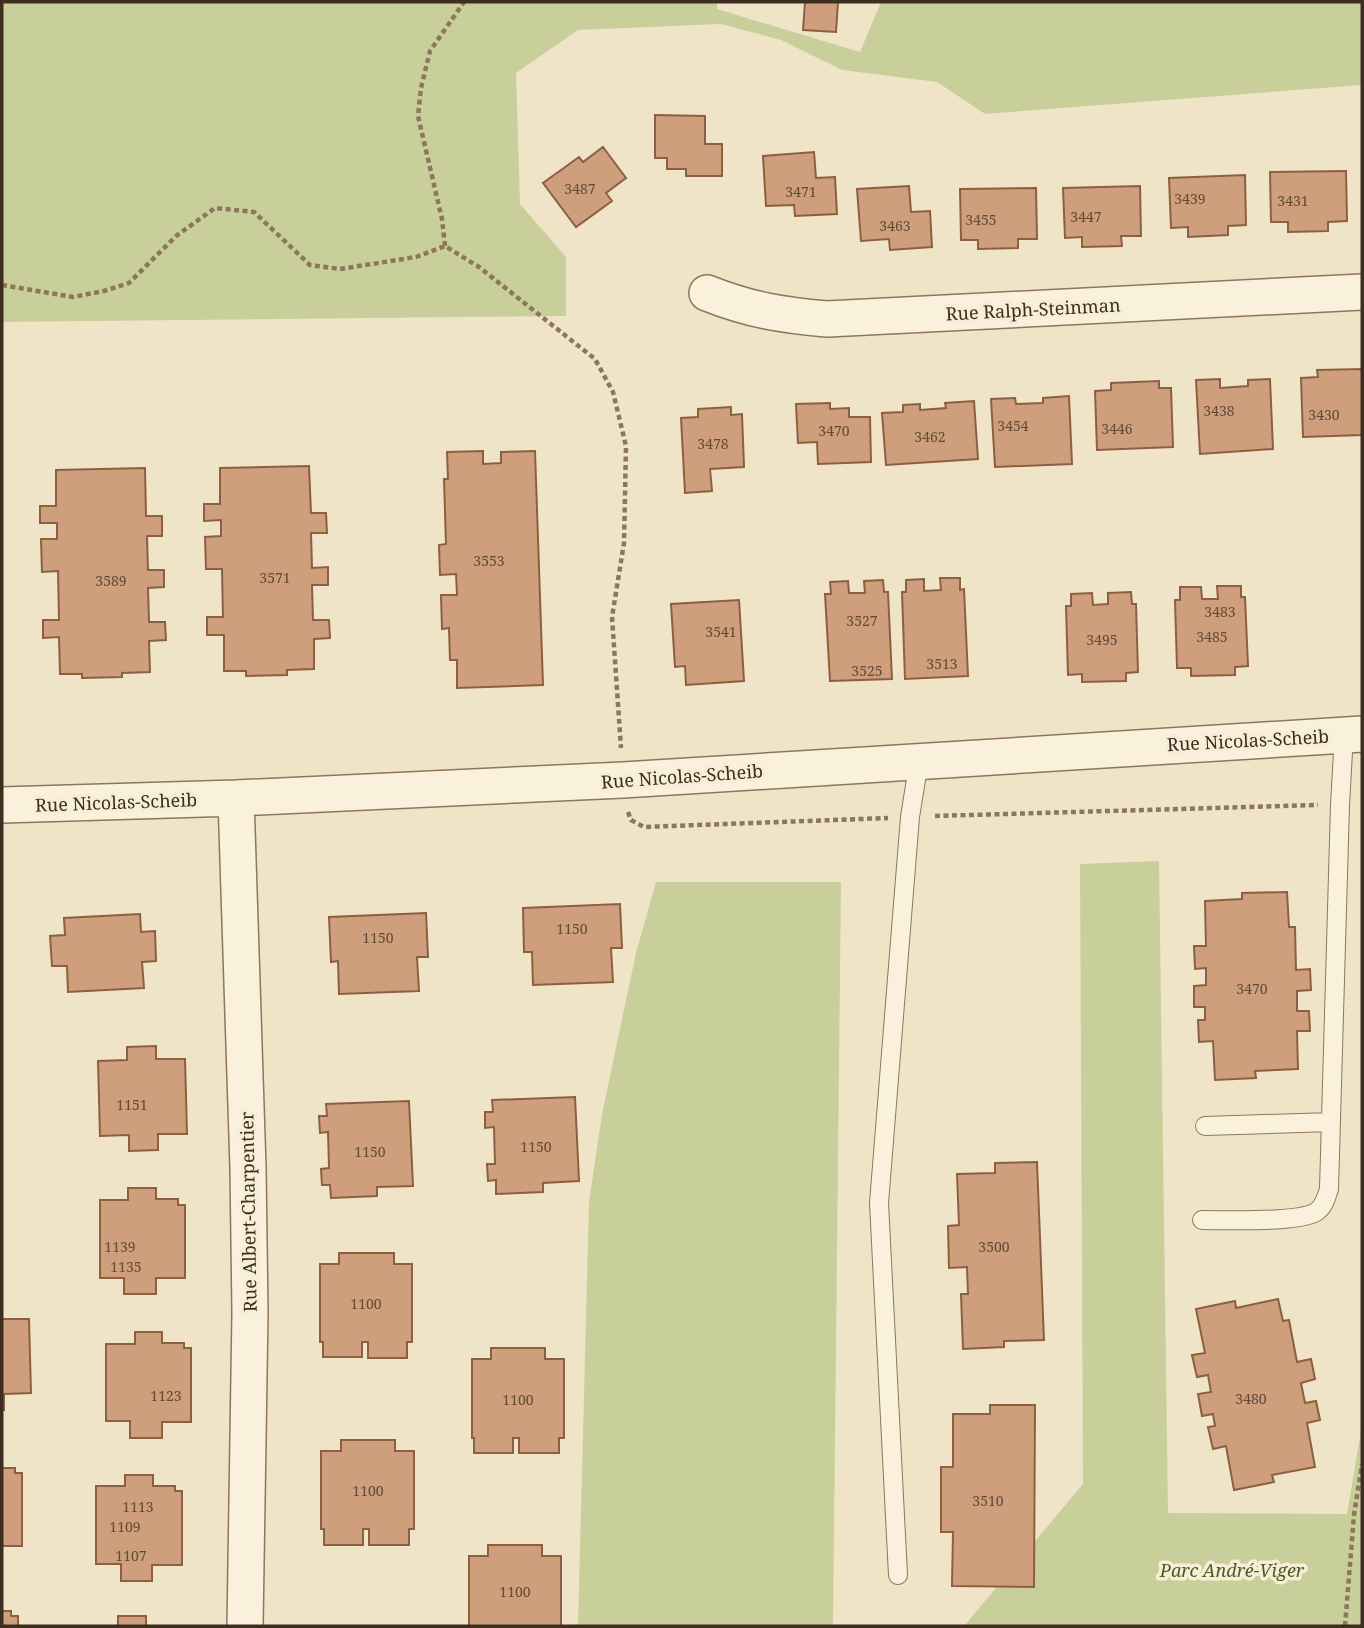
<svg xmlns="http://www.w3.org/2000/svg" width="1364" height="1628" font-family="'Noto Serif',serif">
<rect width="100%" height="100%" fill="#f0e4c8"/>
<!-- green -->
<path fill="#c9cf9b" d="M2,2H717V9L860,52L881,2H1362V85L985,114L937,82L842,70L781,40L721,24L578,30L516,73L520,204L566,257V316L2,322Z
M1159,861L1168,1513L1347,1514L1362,1425V1626H964L1083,1484L1080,864Z
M656,882H841L833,1626H578L589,1202L602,1114L636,953Z"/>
<!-- building -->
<path fill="#cf9f7d" stroke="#8d5f41" stroke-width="2" d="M805,2H838L836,32L803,30Z
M655,115L705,116V144H722V176H686V169H667V158H655Z
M603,147L626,178L606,193L612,201L576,227L543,183L579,157L583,162Z
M814,152L816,178L835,177L837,214L795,216L794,205L766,206L763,156Z
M1346,171L1347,221L1328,222V231L1288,232V222H1271L1270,172Z
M1245,175L1246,225L1228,226V235L1188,237V227L1171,228L1169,178Z
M909,186L911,212L930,211L932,247L890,250L889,239L861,241L857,189Z
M1140,186L1141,236H1121L1122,246L1082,247V237L1065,238L1063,188Z
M1036,188L1037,239H1018V248L978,249V240H961L960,189Z
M1362,369V435L1303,437L1301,378L1318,377L1317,370Z
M1220,379V388L1248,386V380L1270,379L1273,449L1200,454L1196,380Z
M1159,381V388H1171L1173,447L1097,450L1095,391L1111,390V383Z
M1069,396L1072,464L995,467L991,399L1015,398L1016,404L1043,403V398Z
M974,401L978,459L886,465L882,413L903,412V405L920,404V410L946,408L945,403Z
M830,403V409L849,408V417H870L871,462L818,464L817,442L798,443L796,404Z
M731,407V415L742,414L744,467L710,469L712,491L685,493L681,418L698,417V409Z
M483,451V464L501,463V452L535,451L543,685L457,688V660H450L449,628L442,629L441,595H457L456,574L440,575L439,545L446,544L444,479H448L447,452Z
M309,466L311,513H326L327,533H311L312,568L328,567V585H312L313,620H329L330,638L314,639V669L287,670V675L246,676V671H224V635H207V617H223L222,569H206L205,537L221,536V520L204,521V504H220V468Z
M145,468L146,516H162V536H147L148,570H164V587L148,588L149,622H165L166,640L149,641L150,672L122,673V677L82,678V674H60L59,637L43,638V620H59L58,571L42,572L41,539H57V523H40V506H56V470Z
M940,578H960V590L964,589L968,676L905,679L902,592H906V580L924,579V591L941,590Z
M883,580L884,592H888L892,679L830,681L825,594H831L830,582L848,581L849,593H865L864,581Z
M1217,586H1241V597H1245L1248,666L1235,667V675L1191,676V668H1177L1175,600H1180V587H1201L1202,599H1218Z
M1131,592L1132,604H1136L1138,672L1126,673V681L1082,682V674L1068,675L1066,606H1071V594L1092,593L1093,605L1108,604V593Z
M739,600L744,681L686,685L685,666L675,667L671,604Z
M1287,892L1289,927H1295L1296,970L1310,969L1311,990L1297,991V1011H1309L1310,1031H1297L1298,1069L1255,1071L1256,1078L1215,1080L1213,1041L1199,1042L1198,1020H1205V1007H1194V986L1206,985V968L1195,969L1194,946H1206L1205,901L1242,899V893Z
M620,904L622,948H611L613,982L533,985L532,952H524L523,908Z
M426,913L428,957H417L419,991L339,994L338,961L331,962L329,917Z
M140,914L141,932L155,931L156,961L142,962L144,988L68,992L67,966H52L50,936L65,935L64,918Z
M156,1046V1059H185L187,1134H158V1150L129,1151V1135L100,1136L98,1061L127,1060V1047Z
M575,1097L579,1181L543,1183V1192L496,1194V1180L488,1181L487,1164H495L494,1127L485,1128V1112H493L492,1100Z
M409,1101L413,1186L377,1187V1196L331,1198L330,1185H322L321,1169L329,1168L328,1132L320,1133L319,1116H327L326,1104Z
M1037,1162L1044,1340L1004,1341V1347L963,1349L961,1294H968L967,1267L949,1268L948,1226L959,1225L957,1174L995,1173V1163Z
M128,1188H156V1199H178V1205H185V1278H156V1294H124V1278H100V1200H128Z
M339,1253H394V1264H412V1342H407V1358H368V1342H362V1357H323V1342H320V1264H339Z
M1278,1299L1283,1321L1289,1320L1297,1362L1311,1359L1315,1379L1301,1383L1305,1403L1316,1401L1320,1420L1307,1423L1315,1467L1272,1475L1274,1482L1234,1490L1226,1446L1213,1449L1208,1427L1215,1426L1213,1414L1202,1416L1198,1394L1211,1392L1208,1375L1197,1377L1192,1355L1205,1353L1196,1309L1235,1301L1236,1308Z
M2,1306V1319H29L31,1393L4,1394V1410H2Z
M135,1332H162V1343H184V1348H191V1422H162V1438H130V1421H106V1344H135Z
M491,1348H545V1359H564V1438H559V1453H519V1438H513V1453H474V1438H472V1359H491Z
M990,1405H1035L1034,1587L952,1586L953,1532H941V1467H953V1414H990Z
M341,1440H395V1451H414V1529H409V1545H369V1529H363V1545H324V1529H321V1451H341Z
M2,1468H15V1473H22V1546H2Z
M125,1475H153V1486H175V1491H182V1565H152V1581H121V1564H96V1486H125Z
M488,1545H542V1556H561V1626H469V1556H488Z
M2,1611H11V1616H18V1626H2Z
M118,1616H146V1626H118Z"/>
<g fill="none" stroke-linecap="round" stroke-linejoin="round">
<!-- service casing -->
<g stroke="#8d765c" stroke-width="20">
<path id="service" d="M1205,1126L1331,1122
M1202,1220C1225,1220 1298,1223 1316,1212C1324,1207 1326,1198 1329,1189L1340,805L1344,734
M898,1575L879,1203L910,817L919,761"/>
</g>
<!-- minor casing -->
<g stroke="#8d765c" stroke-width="38">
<path id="minor" d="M707,293C750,310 781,315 827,319L1362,292
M236,798L248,1168L250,1313L245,1626
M2,805L236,798L623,780L1362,734"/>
</g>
<!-- path -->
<path stroke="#8d765c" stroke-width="4.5" stroke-dasharray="5 3.5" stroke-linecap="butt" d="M445,246L442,219L418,116L421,88L430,51L464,2
M2,285L73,297L104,291L129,283L176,236L215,208L254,212L310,265L340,269L416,257L445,246L479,267L595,359L613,392L626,446L624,543L612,617L621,748
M628,812L631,820L644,827L888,818
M935,816L1318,805
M1345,1626L1354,1515L1362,1464"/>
<!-- service -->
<use href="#service" stroke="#faf1dc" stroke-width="18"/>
<!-- minor -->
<use href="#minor" stroke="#faf1dc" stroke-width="35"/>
</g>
<g text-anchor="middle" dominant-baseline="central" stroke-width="7" stroke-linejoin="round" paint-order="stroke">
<!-- number labels -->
<g font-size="14" fill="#624a37">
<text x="580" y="188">3487</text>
<text x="801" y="191">3471</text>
<text x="1190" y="198">3439</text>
<text x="1293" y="200">3431</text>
<text x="1086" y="216">3447</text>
<text x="981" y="219">3455</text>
<text x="895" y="225">3463</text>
<text x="1219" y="410">3438</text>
<text x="1324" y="414">3430</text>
<text x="1013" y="425">3454</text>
<text x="1117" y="428">3446</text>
<text x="834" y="430">3470</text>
<text x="930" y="436">3462</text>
<text x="713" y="443">3478</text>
<text x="489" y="560">3553</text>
<text x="275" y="577">3571</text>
<text x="111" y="580">3589</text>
<text x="1220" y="611">3483</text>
<text x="862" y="620">3527</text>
<text x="721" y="631">3541</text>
<text x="1212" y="636">3485</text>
<text x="1102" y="639">3495</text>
<text x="942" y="663">3513</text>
<text x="867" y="670">3525</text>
<text x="572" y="928">1150</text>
<text x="378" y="937">1150</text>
<text x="1252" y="988">3470</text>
<text x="132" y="1104">1151</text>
<text x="536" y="1146">1150</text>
<text x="370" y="1151">1150</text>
<text x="120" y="1246">1139</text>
<text x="994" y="1246">3500</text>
<text x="126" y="1266">1135</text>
<text x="366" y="1303">1100</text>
<text x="166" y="1395">1123</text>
<text x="1251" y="1398">3480</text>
<text x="518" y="1399">1100</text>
<text x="368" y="1490">1100</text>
<text x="988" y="1500">3510</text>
<text x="138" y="1506">1113</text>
<text x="125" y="1526">1109</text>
<text x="131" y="1555">1107</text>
<text x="515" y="1591">1100</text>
</g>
<!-- street labels -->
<g font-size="18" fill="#3d2e20" stroke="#f7eed8">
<text transform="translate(1033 309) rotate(-3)">Rue Ralph-Steinman</text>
<text transform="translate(1248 740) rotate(-3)">Rue Nicolas-Scheib</text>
<text transform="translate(682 776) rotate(-4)">Rue Nicolas-Scheib</text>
<text transform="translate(116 802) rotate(-2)">Rue Nicolas-Scheib</text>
<text transform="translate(248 1212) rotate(-91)">Rue Albert-Charpentier</text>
</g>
<!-- park labels -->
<g font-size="18" font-style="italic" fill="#4d5a26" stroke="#f7eed8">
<text x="1232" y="1570">Parc André-Viger</text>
</g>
</g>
<!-- border -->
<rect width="1364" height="1628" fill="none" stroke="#3d2e20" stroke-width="7"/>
</svg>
